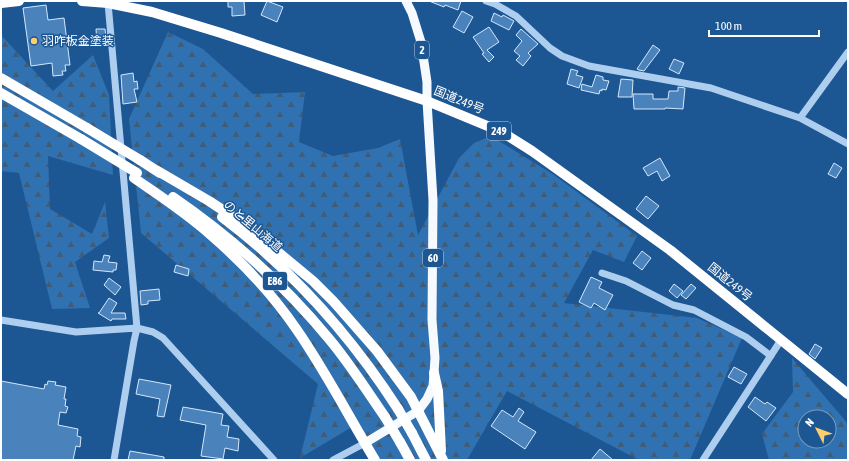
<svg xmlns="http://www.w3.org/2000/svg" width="849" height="461" font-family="'Asap Condensed','Noto Sans JP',sans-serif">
<defs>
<pattern id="forest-firs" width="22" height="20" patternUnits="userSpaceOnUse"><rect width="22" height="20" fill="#3071b1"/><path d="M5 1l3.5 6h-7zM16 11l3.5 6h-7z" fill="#3f5d79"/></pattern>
</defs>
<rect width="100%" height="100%" fill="#1c5693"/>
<!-- forest -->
<path fill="url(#forest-firs)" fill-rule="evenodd" d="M168,32L203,49L253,94L305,92L299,142L333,156L378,148L400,139L418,235L459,158L474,143L491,136L554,175L637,236L624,262L593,250L564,303L697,318L742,338L690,460H639L507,391L467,460H370L352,427L300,458L318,384L141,233L129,119Z
M1,35L53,91L93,55L109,95L113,175L48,156L50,209L92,234L105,202L109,238L75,262L90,308L52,309L19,173L1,171Z
M792,358L848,424V460H769L762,434L793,392ZM805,417H829V441H805Z"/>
<!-- building -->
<path fill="#4a82bc" stroke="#d4e7fa" d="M228,1H244L245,15L232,16V7H228Z
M267,1L283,7L277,22L261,15Z
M429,1H461L458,10L445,5L444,7Z
M46,5L48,20L64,18L70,65H65L66,71H62L63,75L53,76L52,63L31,66L23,8Z
M462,11L473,17L464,33L453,27Z
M494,13L502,17L503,15L514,21L509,30L491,21Z
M489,27L499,42L487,50L494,57L489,62L482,54L484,53L473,37Z
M96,29H105L107,44H97Z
M521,29L538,44L528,53L531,56L523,66L516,60L520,56L514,51L522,41L516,35Z
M653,45L660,50L644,71L639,70L637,69Z
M674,59L684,63L679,74L669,69Z
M571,69L578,71L576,75L583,77L579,88L567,84Z
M133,73L134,82L137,81L138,89H134L137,102L123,104L121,75Z
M596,75L603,77V80L609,81L606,90L602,89V91L600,90L599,94L581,90L582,84L592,87Z
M621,79L633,80L632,97H618Z
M678,87L685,88L683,109L665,108V109H634L633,94H653V99H668L669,91H678Z
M660,158L670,176L662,181L657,171L648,176L643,168Z
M834,163L842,168L836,178L828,174Z
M646,196L659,206L648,219L636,209Z
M642,251L651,258L642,270L633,263Z
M104,255L110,256L108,262L117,263L116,270H113V272L93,270L94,261L102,262Z
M176,265L189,269L188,276L174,272Z
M591,277L602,282L599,288L613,295L605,310L594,303L591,308L579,302Z
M109,278L121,287L115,295L104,285Z
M674,284L683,291L677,298L669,291Z
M691,284L696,288L686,299L681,295Z
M159,289L160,300L148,301V304L141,305L140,291Z
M109,298L117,303L111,313H125L126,319H112L111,321L98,313H99Z
M815,344L822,348L815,359L809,354Z
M734,367L747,374L741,384L728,377Z
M139,379L171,385L164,417L157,416L160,399L136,394Z
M1,381L44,389L45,384L47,385L48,381L56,382L55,385L66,387L64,399H66L65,406L68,407L66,413L60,412L58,425L78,429L77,436L81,437L80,447L76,446L73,460H1Z
M755,397L765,404L767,402L776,408L766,421L748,407Z
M183,407L223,414L221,425L229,426L227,437L239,439L238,451L225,448L223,459L201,456L206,425L180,420Z
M519,408L524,412L518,421L536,432L525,449L491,426L502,410L513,417Z
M600,449L613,460H591Z
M130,451L164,457V460H128Z"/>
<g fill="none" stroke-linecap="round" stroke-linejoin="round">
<!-- minor -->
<path stroke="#aeceef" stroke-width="7" d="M486,1L495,4L516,16L550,48L562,56L589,66L711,88L800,118L848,144
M108,3L137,328L134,341L114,460
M800,118L848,52
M602,273L626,281L673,305L694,310L746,337L771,356
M1,320L76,332L137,328L153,332L163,338L274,460
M333,460L365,443
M703,460L781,340"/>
<!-- major -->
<path stroke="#f6faff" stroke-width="9" d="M365,443L418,411L427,399L433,386L434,373L435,358L432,320L433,200L427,101V82L421,42L412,13L406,1"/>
<!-- highway -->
<path stroke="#fff" stroke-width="10" d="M82,1L108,3L152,12L221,33L427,101L502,132L532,151L670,250L848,394
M1,3L19,1
M1,78L87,128
M1,93L81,139
M140,160L160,173
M156,170L209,201L244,224L313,281L334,302L377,351L411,397L443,460
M134,178C160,196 188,214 212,236C243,263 274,296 297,330C326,372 349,417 375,460
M173,197C231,237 285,285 330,340C350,364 367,391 385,417
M222,217C292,270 351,336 398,409
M434,373L438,391L441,451
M412,433L426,460
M400,442L410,460"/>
<!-- highway-bridge -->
<path stroke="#fff" stroke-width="10" d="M87,128L140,160
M81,139L137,173
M398,409L412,433
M385,417L400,442"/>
</g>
<!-- markers -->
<circle fill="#fecd6c" stroke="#1c5693" stroke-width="1.5" cx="34" cy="41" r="4"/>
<g text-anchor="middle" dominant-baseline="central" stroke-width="3" stroke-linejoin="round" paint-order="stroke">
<!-- shield labels -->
<g fill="#1c5693" stroke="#bbccdf" stroke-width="1">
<rect x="415" y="41" width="14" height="18" rx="3"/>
<rect x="487" y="122" width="24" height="18" rx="3"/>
<rect x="423" y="249" width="20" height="18" rx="3"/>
<rect x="263" y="272" width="24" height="18" rx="3"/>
</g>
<g font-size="11" font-weight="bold" fill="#fff">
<text x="422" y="50">2</text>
<text x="499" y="131">249</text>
<text x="433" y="258">60</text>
<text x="275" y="281">E86</text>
</g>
<!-- poi labels -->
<g font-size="12" fill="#fff" stroke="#1c5693" text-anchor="start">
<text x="42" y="41">羽咋板金塗装</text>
</g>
<!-- street labels -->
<g font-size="12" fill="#fff" stroke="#1c5693">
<text transform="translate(459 100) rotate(22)">国道249号</text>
<text transform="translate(253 226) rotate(40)">のと里山海道</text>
<text transform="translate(730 282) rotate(39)">国道249号</text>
</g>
</g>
<!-- border -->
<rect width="849" height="461" fill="none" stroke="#ffffff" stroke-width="4"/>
<!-- north arrow -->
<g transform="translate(817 429) rotate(312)"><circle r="19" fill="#1c5693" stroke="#779abe"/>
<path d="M0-3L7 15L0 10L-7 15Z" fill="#fecd6c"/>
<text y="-6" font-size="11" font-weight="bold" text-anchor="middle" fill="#ffffff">N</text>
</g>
<!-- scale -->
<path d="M709 30v6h110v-6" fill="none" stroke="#ffffff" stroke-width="2"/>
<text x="715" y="30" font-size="12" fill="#ffffff" stroke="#1c5693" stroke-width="3" paint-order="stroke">100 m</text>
</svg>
